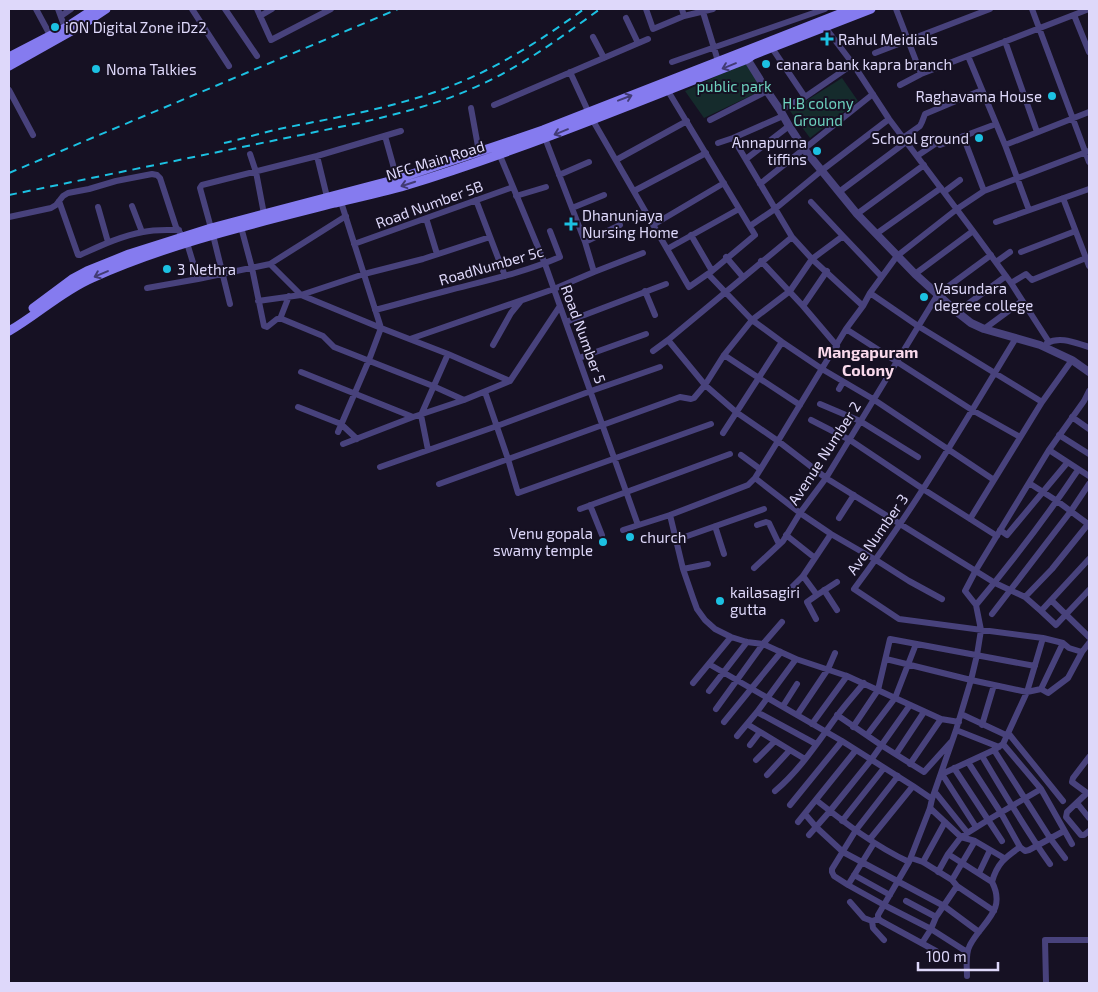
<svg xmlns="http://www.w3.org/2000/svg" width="1098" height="992" font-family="'Exo 2',sans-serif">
<rect width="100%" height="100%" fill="#161123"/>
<!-- green -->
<path fill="#152b2c" d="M748,61L765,89L704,118L685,91Z
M842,78L858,101L810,138L790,111Z"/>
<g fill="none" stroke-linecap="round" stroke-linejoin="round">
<!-- minor -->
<path stroke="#48427c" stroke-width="6" d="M36,9L50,35
M58,9L65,28
M192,9L229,66
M225,9L257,56
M257,9L271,40L331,9
M646,9L653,29L684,16L713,9
M682,9L684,16
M896,9L921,74
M1032,9L1089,162
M703,12L718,61
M1074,15L1089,52
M61,16L71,9
M260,16L272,9
M626,18L638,43
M825,27L853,64L889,119L973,231L1011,283L1049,342
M593,37L604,58
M1005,41L1037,132
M772,48L805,97
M875,53L990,9
M968,56L1005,145L1029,210
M672,62L825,9
M570,72L588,111
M900,85L921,74L1089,9
M9,90L33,135
M494,105L648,39
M471,108L479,152
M780,110L805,97L853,64
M592,119L689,287L712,271L755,235L668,91
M710,120L767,91
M385,136L397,179
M963,136L984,191
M545,138L585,242L594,272
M733,138L792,237L812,259L863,306
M903,138L920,126L922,122L925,114L982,90
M718,143L733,138L783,116
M940,145L996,124
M1005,145L1089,112
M496,146L545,264L638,525
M250,154L256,172L264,214
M317,156L327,197
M917,156L935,144
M746,159L789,126
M616,160L687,121
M559,175L589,162
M760,184L873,94
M634,191L706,153
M839,192L906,142
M944,192L960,180
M516,196L546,187
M1063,198L1089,266
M476,200L505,276
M59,201L78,255H80C100,246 121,236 143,232C155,229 167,230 179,230
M811,202L843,236
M132,206L142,232
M98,207L108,242
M572,208L604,195
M857,214L924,165
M9,217L51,208L56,205L63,196L68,193L89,189L116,181L152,174L157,175L160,178L176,227L183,237
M426,218L437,254
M996,222L1089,189
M653,225L724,183
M750,226L775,209L821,171L889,119
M241,227L252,268L264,326L267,327L277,319H282L323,336L334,347L433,386L464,400
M211,228L200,188L202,185L317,156L401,131
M876,234L941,188
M213,235L230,304
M691,235L712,271
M585,242L620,225
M187,243L198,279
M354,244L513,187
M667,249L739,209
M1021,252L1073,232L1075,230
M726,257L743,277
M761,261L803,306L837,346
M996,262L1010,252
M270,264L301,295L381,328L448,354L510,381
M708,274L752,320L782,342L822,369L873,399L994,480
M915,274L973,231
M1011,283L1026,274L1032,280L1086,258
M147,288L198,279L270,264L346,216
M645,291L655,315
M870,293L918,326L1042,402
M258,301L301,295L364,274L423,259L490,237
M803,306L827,271
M375,310C399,304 422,297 446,291C484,281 523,273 560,257L550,231
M957,312L1006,276
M280,319L289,296
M566,322L666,284
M846,329L972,410L1020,437
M984,329L1022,301
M1016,338C964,423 914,509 854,589L899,619L1043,638L1063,643L1069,648L1082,652
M410,339L554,289L594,272L643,253
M668,340L705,385L736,412L778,441L826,478L995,583L1025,597L1041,611L1089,559
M1047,343C1061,336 1075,343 1089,347
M493,345L511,313L520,302
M653,351L668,340L792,237
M724,355L800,405
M579,358L646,334
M301,372L413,417
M839,389L843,382
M485,392L508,459L518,493L711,424
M820,404L860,421L918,457
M298,407L341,424L357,439
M1072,417L1089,429
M811,420L850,440L923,489L997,536
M338,432L369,360L381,328L341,202
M723,433L782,342
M1059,435L1089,454
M343,444L413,417L464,400L510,381L560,306
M428,450L421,415L448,354
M1049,450L1089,476
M741,455L760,469
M380,467L497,426L591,391L660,367
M755,478L800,513L831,534L876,560L909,581L942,599
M1029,483L1057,501L1088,524
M439,484L680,397L691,399L694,398L705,385L724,355L752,320L790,291L812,259L843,236L881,276
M590,505L602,535
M580,509L730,454
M670,515L683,569L693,598L697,609L705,620L715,629L731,637L747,642L763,644L796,659L847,676L941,719L959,722
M839,518L854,495
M970,519L1042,402L1072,360
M757,525L766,522L769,523L779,544
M715,526L724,554
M623,530L670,515L748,485L755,478L778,441L846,329L863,306L870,293L897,256L957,209L984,191L1089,151
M1000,530L1007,535L1067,463
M786,535L815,558
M676,540L764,509
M754,568L783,541L800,513L826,478L938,294L991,255
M683,569L708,564
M803,576L817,595L837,582
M791,588L803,576L831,534
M824,590L837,610
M1025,597L1052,569L1089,523
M1051,600L1089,637
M976,605C1012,562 1047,516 1078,470
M1041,611L1056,625L1089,590
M992,614L1071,511L1089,484
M816,619L807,602L817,595
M886,659L971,680L1027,692L1041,689L1048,693L1068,678L1082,652L1089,643
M709,664L842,741L913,786L932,799
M693,683L731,637
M1041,689L1063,643
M709,691L747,642
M783,706L797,684
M716,709L763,644L782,622
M757,712L816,744
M961,714L1008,736
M797,715L828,669L835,653
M837,715L881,745L924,772L951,742
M724,722L781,652
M747,724L790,750L767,775
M812,724L847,676
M982,725L994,685
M853,727L878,690L890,639L1035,666
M956,730L999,747
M1009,734L1063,801
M867,735L895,698L916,644
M737,736L757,712L796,659
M1003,744L1041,789L1072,844
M750,745L760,732
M790,750L805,759
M994,750L1050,838L1065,858
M896,754L924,712
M982,756C1004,793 1025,829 1050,864
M1089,757L1073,778L1072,782L1087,793L1067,812L1066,817L1081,835H1084L1089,831
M756,760L775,741
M968,762L1001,813L1020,847
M910,764L941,719
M954,768L1002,841
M775,791C800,770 818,742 837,716C845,705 855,694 864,683
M935,792L967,832
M816,800C845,823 875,846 909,862
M1077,803L1089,818
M790,805L842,741
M930,808L961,837L975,841L1004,858
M805,814L816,827L843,852L944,906L979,932
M842,821L884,768
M798,822L856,750
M976,827L942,774L994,750L1003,744L1027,692L1043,638
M809,835L830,811L871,760L910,705
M870,839L913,786
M874,843L848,885L884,905L931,929L967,952
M948,854L992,882
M911,858L923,862L952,880L957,886L994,911
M923,862L945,822
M938,872L948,854L961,837L988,820L1041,789
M979,873L990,850
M854,875L890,895
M952,880L975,841
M848,885L834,876L832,872V869L856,830L898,776
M906,901L936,917
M850,902L864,918L872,921L878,919
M872,921L873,928L884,940
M922,943L931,929L936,917L957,886
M936,951L881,921L878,918V915L909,862L930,808L932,799L956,730L971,680L977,655L981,630L976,605L965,591L976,570L1049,450L1084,401L1089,391
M967,976C967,966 965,954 970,945C982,922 1007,911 992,882C997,863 1006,857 1020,847L1025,851L1029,850L1064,831
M1046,983L1045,940H1089"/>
<!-- tertiary -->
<path stroke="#48427c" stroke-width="8" d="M744,54L767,91L780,110L789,126L804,149L857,214L915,274L957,312L971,323L984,329L1040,345L1072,360L1089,372"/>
<!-- secondary -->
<path stroke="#857bef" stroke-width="9" d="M9,57L65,28L94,9
M9,66L82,25L106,9
M33,308L72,279L87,271L129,254L211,228L397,179L496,146L543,130L852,9
M9,331C37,315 62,291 92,278C170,243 253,224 335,203C357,198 379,193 401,187C519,151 633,104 747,59L753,55L871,9"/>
<!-- rail -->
<path stroke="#1cc1e2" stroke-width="2" stroke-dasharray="8 6" stroke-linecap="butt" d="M224,143C242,139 261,133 279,129C333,118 387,109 438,91C491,72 539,42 584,9
M9,173L398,9
M9,195L359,123C397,114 435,105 471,89C518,69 559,39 600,9"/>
</g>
<!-- one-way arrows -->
<defs><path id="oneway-shaft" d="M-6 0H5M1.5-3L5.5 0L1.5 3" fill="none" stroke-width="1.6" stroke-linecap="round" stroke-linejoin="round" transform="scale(1.25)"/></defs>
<g stroke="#423b75">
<use href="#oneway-shaft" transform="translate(729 66) rotate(158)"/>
<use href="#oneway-shaft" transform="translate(625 98) rotate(-21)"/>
<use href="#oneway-shaft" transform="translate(561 132) rotate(158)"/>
<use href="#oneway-shaft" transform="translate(408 184) rotate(162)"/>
<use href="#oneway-shaft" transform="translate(101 274) rotate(157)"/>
</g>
<!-- markers -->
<g fill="#1cc1e2" stroke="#161123" stroke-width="2">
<circle cx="55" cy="27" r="5"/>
<path d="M824.5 31.5h5v5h5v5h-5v5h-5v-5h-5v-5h5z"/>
<circle cx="766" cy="64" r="5"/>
<circle cx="96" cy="69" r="5"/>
<circle cx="1052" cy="96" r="5"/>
<circle cx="979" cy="138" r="5"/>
<circle cx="817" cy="151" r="5"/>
<path d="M568.5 216.5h5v5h5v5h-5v5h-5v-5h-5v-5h5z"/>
<circle cx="167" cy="269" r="5"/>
<circle cx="924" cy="297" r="5"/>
<circle cx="630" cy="537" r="5"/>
<circle cx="603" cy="542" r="5"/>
<circle cx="720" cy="601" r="5"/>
</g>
<g text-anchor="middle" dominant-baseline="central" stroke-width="4" stroke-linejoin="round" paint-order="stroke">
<!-- poi labels -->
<g font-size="15" fill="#ded8fa" stroke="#161123" text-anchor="start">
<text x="65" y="27">iON Digital Zone iDz2</text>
<text x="838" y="39">Rahul Meidials</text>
<text x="776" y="64">canara bank kapra branch</text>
<text x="106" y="69">Noma Talkies</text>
<text x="1042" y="96" text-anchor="end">Raghavama House</text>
<text x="969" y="138" text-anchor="end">School ground</text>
<text x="807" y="142" text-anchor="end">Annapurna<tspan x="807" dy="17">tiffins</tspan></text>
<text x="582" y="215">Dhanunjaya<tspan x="582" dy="17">Nursing Home</tspan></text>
<text x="177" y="269">3 Nethra</text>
<text x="934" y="288">Vasundara<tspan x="934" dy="17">degree college</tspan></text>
<text x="593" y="533" text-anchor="end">Venu gopala<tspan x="593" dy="17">swamy temple</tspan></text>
<text x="640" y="537">church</text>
<text x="730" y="592">kailasagiri<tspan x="730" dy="17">gutta</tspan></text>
</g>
<!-- park labels -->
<g font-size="15" fill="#6dd2bf" stroke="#161123">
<text x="734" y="86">public park</text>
<text x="818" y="103">H.B colony<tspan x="818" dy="17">Ground</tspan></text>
</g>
<!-- street labels -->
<g font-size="15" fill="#ded8fa" stroke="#161123">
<text transform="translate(435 160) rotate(-17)">NFC Main Road</text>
<text transform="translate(429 204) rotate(-20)">Road Number 5B</text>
<text transform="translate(491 265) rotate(-16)">RoadNumber 5c</text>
<text transform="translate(584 334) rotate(70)">Road Number 5</text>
<text transform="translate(824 453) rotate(-57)">Avenue Number 2</text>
<text transform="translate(877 534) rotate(-55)">Ave Number 3</text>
</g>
<!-- neighbourhood labels -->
<g font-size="16" font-weight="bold" fill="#fadaec" stroke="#161123">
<text x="868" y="351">Mangapuram<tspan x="868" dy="18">Colony</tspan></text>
</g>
</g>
<!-- border -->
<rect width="1098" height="992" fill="none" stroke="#ded8fa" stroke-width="20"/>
<!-- scale -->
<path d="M918 962v8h80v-8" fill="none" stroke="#ded8fa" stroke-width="2.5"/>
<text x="926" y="962" font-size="15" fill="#ded8fa" stroke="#161123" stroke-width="4" paint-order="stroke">100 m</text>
</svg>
